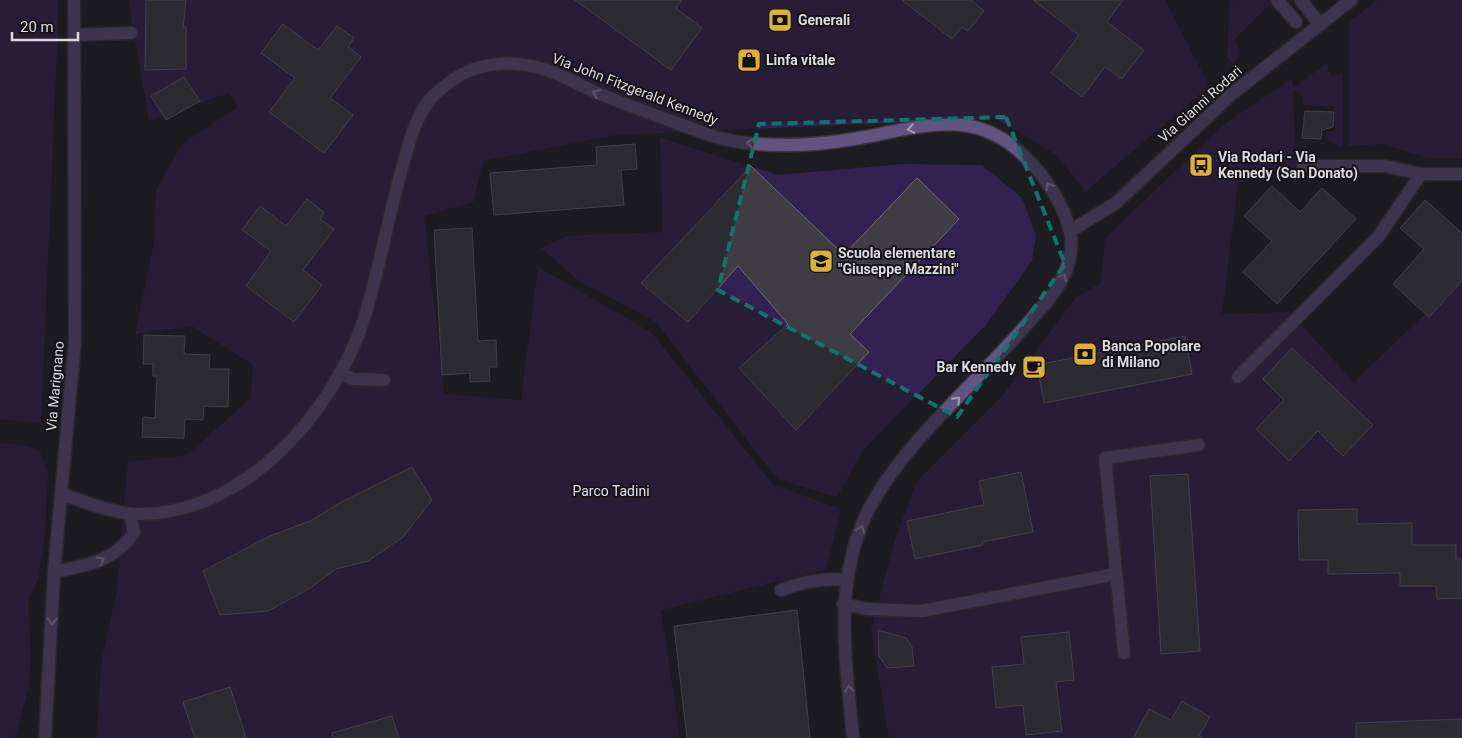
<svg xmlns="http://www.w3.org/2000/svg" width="1462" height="738" font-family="Roboto,sans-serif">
<rect width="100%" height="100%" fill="#1e1c23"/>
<!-- green -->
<path fill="#332151" d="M0,0H57L58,24L41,423L0,419Z
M128,0H1165L1209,86L1086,191L1055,154L995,118L615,135L483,161L473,202L424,216L444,394L521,400L538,267L652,333L773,485L841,509L826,569L661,610L680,738H96L102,659L117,590L128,462L187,455L251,398L253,365L192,326L135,334L154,242L156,190L182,144L238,107L229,93L149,120Z
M1234,0H1271L1272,2L1235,39L1241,54L1233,63L1227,58L1230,1Z
M1378,0H1462V158H1429L1381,144L1349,146V22Z
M1326,64L1331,76L1343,74V147L1329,142L1326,133L1335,130L1334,107L1304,105L1302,94L1293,90L1297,175L1238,182L1222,314L1289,312L1354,382L1462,279V738H889L871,629L895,540L917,481L1003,395L1076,298L1101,283L1105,238L1224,125L1292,78L1293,88Z
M660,138L778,175L902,164L982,165L1022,198L1036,235L1032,261L985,326L863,450L837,497L781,480L772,472L656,322L579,281L541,248L567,236L662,232L663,225Z
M0,443L27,446L40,452L48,474L45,534L39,576L28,603L31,655L29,686L15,738H0Z"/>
<!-- building -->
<path fill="#3f3c45" stroke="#6f6d76" d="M146,0H186L183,27H186V69L145,70Z
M575,0H682L676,8L702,28L671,70Z
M902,0H971L984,11L968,31L962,27L952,39Z
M1033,0H1123L1107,22L1144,50L1122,79L1105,67L1082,97L1051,73L1079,35Z
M283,24L318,50L337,26L354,38L348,47L361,57L330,98L353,115L324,153L269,112L295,78L261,53Z
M184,77L200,101L166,120L151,96Z
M1305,111L1334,112L1333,127L1322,130L1321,139L1302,138Z
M635,144L637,169L621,170L624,205L494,215L490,173L597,165L596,147Z
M751,166L844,255L917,178L959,219L850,334L869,352L796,430L739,368L788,324L738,266L688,322L641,283Z
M1272,186L1300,212L1322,188L1356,219L1277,304L1243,272L1272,241L1244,216Z
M307,199L324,212L320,219L334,229L303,270L322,285L294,322L246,286L271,251L242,230L260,206L286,226Z
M1425,200L1462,233V281L1429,317L1393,284L1424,249L1400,228Z
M472,228L478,341L496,340L497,367H489L490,381L470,382V373L442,375L434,230Z
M144,335L185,336L184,354L210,355L209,369H229L228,407L204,406L203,420L185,419L184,438L142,437L143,417L155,418L157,376H153V364H143Z
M1185,336L1192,374L1044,403L1037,365Z
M1292,348L1373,425L1343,456L1318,431L1289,461L1256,429L1284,400L1263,379Z
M412,467L432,500L403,537L368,561L336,569L309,589L268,611L220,615L203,571L270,536L310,521L341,502Z
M1021,472L1033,532L982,542L983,545L915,559L907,521L984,505L979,481Z
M1188,474L1200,651L1161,654L1150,476Z
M1357,509V524L1412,523V545H1456V559H1462V598L1437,599L1436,586H1400V573L1328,574V560H1299L1298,510Z
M797,610L810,738H687L674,626Z
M878,630L906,638L912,647L914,666L887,668L879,656Z
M1069,632L1074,680L1056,682L1062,731L1026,735L1023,705L996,708L992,667L1024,664L1021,637Z
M230,687L246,738H195L183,702Z
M1182,701L1210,717L1199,736L1203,738H1133L1149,709L1171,720Z
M392,716L399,738H333L332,733Z
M1462,719V738H1356V723Z"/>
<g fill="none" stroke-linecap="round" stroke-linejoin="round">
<!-- service casing -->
<g stroke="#39373d" stroke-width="15">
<path id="service" d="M1301,0L1320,25
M74,35L131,33
M339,373L353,379L384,380
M1238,377L1379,236L1421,174
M54,572C88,565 113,562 134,533L130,514
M781,590C804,581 824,577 847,580
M843,604L867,609L922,611L1116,574
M1124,653L1105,458L1199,445"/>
</g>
<!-- pedestrian casing -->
<g stroke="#39373d" stroke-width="15">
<path id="pedestrian" d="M1277,0L1296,22"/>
</g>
<!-- minor casing -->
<g stroke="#39373d" stroke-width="15">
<path id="minor" d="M1303,166H1385L1421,174H1462
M1070,231L1116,203L1233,93L1351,0
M61,494C84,501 111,513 135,514C242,517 333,414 364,319C379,270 388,218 402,168C408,147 413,124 426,105C431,97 439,90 446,85C475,61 512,59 547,70C565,76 582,87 600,94C627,105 654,115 682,125C697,130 712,137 728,140C770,148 812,146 854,139C924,127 978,103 1033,165C1049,183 1065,208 1070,232C1074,252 1068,271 1057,288C1047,304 1032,318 1020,332C971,388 903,444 869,509C832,581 846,661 853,738
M45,738L54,572L75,341L74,0"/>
</g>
<!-- service -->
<use href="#service" stroke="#625480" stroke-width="12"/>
<!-- pedestrian -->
<use href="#pedestrian" stroke="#625480" stroke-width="12"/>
<!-- minor -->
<use href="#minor" stroke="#625480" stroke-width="12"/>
</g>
<!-- one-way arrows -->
<defs><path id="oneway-chevron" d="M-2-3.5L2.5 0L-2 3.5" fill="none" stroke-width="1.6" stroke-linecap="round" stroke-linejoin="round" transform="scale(1.25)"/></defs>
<g stroke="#a59eb4">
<use href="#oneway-chevron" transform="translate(596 93) rotate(-157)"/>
<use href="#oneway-chevron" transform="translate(911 129) rotate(169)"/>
<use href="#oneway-chevron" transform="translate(750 143) rotate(-173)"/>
<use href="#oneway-chevron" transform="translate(1049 186) rotate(-119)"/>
<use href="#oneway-chevron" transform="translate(1063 277) rotate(-64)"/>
<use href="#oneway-chevron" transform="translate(957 400) rotate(-46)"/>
<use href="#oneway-chevron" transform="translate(861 529) rotate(-70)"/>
<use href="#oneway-chevron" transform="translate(101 560) rotate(-30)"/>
<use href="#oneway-chevron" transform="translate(52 621) rotate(93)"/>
<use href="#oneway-chevron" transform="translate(849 689) rotate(-96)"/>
</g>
<!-- marked area -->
<path d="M0 0H1462V738H0ZM1006,117L1065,264L957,417L718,290L759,124Z" fill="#1e1c23" fill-opacity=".55" fill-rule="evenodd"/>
<path fill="none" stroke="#0f766e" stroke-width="4" stroke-dasharray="10 6" stroke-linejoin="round" d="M1006,117L1065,264L957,417L718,290L759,124Z"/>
<!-- icons -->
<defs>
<g id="bank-square" transform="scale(1.25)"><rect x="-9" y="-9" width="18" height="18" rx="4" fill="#deb133" stroke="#15131a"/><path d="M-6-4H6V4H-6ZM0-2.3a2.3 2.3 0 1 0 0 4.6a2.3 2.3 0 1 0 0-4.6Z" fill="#111"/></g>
<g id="shop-square" transform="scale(1.25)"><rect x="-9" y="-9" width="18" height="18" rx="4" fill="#deb133" stroke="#15131a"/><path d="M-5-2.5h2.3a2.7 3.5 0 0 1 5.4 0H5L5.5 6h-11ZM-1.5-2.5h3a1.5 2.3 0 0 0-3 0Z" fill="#111"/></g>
<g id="bus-square" transform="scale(1.25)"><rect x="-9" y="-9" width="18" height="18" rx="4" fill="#deb133" stroke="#15131a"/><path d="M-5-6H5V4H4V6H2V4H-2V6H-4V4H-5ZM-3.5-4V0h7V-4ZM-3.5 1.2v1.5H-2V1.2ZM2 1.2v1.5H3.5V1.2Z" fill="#111"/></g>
<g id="school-square" transform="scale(1.25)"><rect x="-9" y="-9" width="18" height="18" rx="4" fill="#deb133" stroke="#15131a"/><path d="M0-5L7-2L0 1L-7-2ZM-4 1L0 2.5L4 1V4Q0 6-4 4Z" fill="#111"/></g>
<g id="cafe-square" transform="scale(1.25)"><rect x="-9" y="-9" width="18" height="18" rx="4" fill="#deb133" stroke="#15131a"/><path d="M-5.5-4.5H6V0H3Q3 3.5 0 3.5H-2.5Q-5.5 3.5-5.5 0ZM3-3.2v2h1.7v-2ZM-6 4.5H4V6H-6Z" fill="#111"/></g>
</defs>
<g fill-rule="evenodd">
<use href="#bank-square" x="780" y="20"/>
<use href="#shop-square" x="749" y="60"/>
<use href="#bus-square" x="1201" y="165"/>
<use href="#school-square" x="821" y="261"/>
<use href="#bank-square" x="1085" y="354"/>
<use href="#cafe-square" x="1034" y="367"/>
</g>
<g text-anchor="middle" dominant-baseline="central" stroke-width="4" stroke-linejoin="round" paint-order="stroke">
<!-- poi labels -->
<g font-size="14" font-weight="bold" fill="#dcdadf" stroke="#15131a" text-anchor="start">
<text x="798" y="20">Generali</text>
<text x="766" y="60">Linfa vitale</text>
<text x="1218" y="157">Via Rodari - Via<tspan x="1218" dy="16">Kennedy (San Donato)</tspan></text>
<text x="838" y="253">Scuola elementare<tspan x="838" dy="16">"Giuseppe Mazzini"</tspan></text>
<text x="1102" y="346">Banca Popolare<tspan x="1102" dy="16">di Milano</tspan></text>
<text x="1016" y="367" text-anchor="end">Bar Kennedy</text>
</g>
<!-- street labels -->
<g font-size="14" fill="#dcdadf" stroke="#15131a">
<text transform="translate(635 89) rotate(21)">Via John Fitzgerald Kennedy</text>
<text transform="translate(1200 104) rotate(-42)">Via Gianni Rodari</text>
<text transform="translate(55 386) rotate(-85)">Via Marignano</text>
</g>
<!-- park labels -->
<g font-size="14" fill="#e4dff2" stroke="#15131a">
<text x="611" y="491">Parco Tadini</text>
</g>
</g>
<!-- scale -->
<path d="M12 32v8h66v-8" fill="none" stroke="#dcdadf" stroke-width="2.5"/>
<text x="20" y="32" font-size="15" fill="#dcdadf" stroke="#15131a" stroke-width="4" paint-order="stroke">20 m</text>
</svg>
